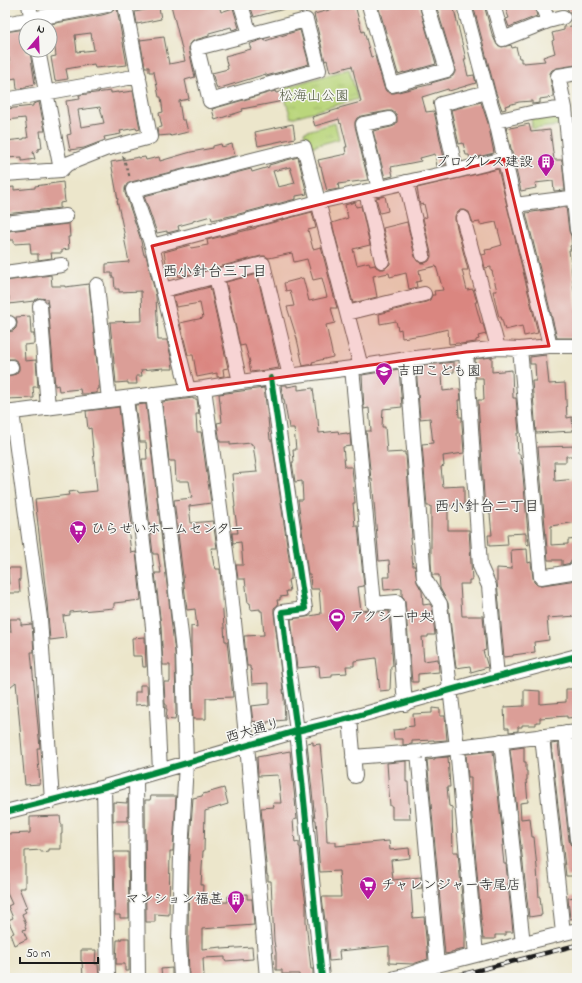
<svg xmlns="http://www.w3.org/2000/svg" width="582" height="983" font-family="'Indie Flower','Klee One',sans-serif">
<defs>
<pattern id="park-tufts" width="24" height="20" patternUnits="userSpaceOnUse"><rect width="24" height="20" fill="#bad67c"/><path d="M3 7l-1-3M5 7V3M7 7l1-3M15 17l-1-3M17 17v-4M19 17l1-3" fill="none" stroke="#9fb76b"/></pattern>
</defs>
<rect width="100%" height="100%" fill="#f6f6f2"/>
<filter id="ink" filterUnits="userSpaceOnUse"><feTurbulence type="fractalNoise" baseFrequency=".025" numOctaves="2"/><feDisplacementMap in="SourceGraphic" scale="8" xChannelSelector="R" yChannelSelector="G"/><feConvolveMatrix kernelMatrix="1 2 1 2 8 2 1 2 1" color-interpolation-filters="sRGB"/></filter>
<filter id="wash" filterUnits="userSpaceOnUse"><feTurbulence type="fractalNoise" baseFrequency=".012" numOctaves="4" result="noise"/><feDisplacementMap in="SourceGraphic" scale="16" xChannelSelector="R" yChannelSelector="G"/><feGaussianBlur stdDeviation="0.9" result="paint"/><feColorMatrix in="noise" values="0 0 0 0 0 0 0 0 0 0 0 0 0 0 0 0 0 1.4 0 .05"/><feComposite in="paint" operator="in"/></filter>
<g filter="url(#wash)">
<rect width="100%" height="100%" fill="#ece6cb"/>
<!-- park -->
<path fill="url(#park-tufts)" stroke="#6b794c" d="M349,69L358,99L291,118L282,88Z
M565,108L566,125L532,129L531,113Z
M335,123L339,139L307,148L304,132Z"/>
<g id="blocks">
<!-- building -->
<path fill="#db9e97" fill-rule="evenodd" d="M171,5H219L221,12L233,8L239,28L232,30L231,27L209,33V36L195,40L189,44V50L195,77L185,80L189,99L179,101L182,120H185L188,132L171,136L170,135L158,136L157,128L162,127L159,113L163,112L161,97H159L154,72H149V67H145L140,40L164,37L169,64L185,61Z
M250,5H288V8L254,17Z
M336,5H355L362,32L364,31L371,57L375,56L384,87L386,91L390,93H394L432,84L431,83L449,78L453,76L455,72V68L436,5H453L466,59H464L468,76L474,75L476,83L449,91L448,89L422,97L426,112L434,111L445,163V165L437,166L435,154L420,158L421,161L391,167L393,176L385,178L373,131L391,127L394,126L397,122V117L396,114L392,111H388L361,116L357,118L355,122V126L368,180L338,184L339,189L327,191L321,167H320L318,160L346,154L345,147H347L341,123L340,124L339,119L315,126L312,117L339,109V108L361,102L352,66L330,72L327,60L325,61L314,14L337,8Z
M378,5H419L436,64L404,73V72L398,74Z
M473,5H484L492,34L497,45L502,47L511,45L512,48L516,47L519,58H521V62H524V63L545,61L543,57L555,53L552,41L554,40L552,33L564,30V27L572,26L571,20V14L568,10L566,5H577V60L575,61L576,65L557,68L552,70L550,73V77L553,93V97L540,99V103L532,104V101L519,102L505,106L506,109L502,110L495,90Z
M504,5H534L537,16L509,27L506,19L509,18Z
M159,7L161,19L137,24L135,12Z
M114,9H117L127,65L95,68L94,64L66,69L68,79L55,81L51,57L56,56L54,41H50V24L102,15L109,13L112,12ZM91,33L94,50L77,52L75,35Z
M25,29L26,53L30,52L35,84L26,86V88L17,89L16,78L5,80V64H10L5,40V32Z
M300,30L309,64L266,76V74L217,89L212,73L228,69L225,56L251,49L249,44L264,39L265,41Z
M111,91V93L118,92V93L133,91L140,129L137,130L136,128L120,131L121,134L104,137L105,140L84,148L70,150L67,135L71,134L66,101L80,99L79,95ZM100,107L104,123L81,127L78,110Z
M275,91L276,93L281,92L283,101L242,109L243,111L215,120L212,109Z
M39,102L45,131H40L42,148L38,149V151L33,152L35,159L22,161V157L5,158V141L24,139V138H28L25,118L6,120L5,109L33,106V104Z
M481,102L488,123L494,153L470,159L469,155H466L463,143L459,144L451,110Z
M293,124L295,138L258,146L255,132Z
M529,124L531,132L550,130L554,160H562L565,190L554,191L553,181L535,183L536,188L521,191L506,127L510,128Z
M221,144L222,147L232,144L235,156L131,182L127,184L125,188V193L140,237L144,255H146L156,296L158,340H167L172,361L173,369H163V368L141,370L142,376H136L137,384H128V382L116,383L110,322L142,321L141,291L119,292V289H115L114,277H112V273H106V264L129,262L124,237H125L120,214L117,200H118L111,162L139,157V158L145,157L146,160L159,157L160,161L191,152L213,148V146Z
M298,157L307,194L296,196V199L235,215L212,220L211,216L193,221V222L178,226L179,230L167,233V231L157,233L144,196L251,169L252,172L269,167V165ZM290,167L295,183L278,187L273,171Z
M498,169L538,333L524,336L522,326L505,330L501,317H499L497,309L493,291H497L492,271H491V267L485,268L482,255L486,254L485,250L492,249V248L502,245L496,222L480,225V222L473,223L469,212L465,210H460L457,212L455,216V220L468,270H462L467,290L473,289L477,302H475L481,324H483L486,334L478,336L479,339L476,340V342L460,344L459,343L449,344L448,329L422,335L402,338L401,329L398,330L396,321L380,324L379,314L426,302L430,300L432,295H435L434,291L443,290L436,266L419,270L421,281L416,282L417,287L409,289L406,273L390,277L389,273L373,276L377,297L353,303L332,223L348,218L345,205L355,202L356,207L361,206L370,245L353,249L357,265L369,262L370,266L375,265L376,267L380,269H384L387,267L390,264V259L383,228L407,222L415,257L417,261L421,263H425L429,261L431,257V253L423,218L427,217L424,204L420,205L417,188Z
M63,182L65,202L60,203V208L5,214V188L14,187V190L35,188V186Z
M385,196L388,211L380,213L376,198Z
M566,207L569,231L571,236L572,245L570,246L571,250H569L577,312V338H557L526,213Z
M312,212L316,228L308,230L313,249L321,247L337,308H331L335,323L326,325L333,357L312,362L313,364L303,366L297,339L287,307L294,306L290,290L286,291L284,283L303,278L309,301L327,297L322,278L313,280L307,259L294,262L292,253L269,258L265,256H261L179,277L176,266L167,268L164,252L190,245L191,248L208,245L207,240L256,228V227Z
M67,224H69L70,237H68L69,249L62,250V253H51L52,258L38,260V254H31L30,243L14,244V240H9L8,231Z
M257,274L279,368L251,372L249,363L250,362L245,345L240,346L226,282Z
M51,275L52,286H65V287L89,284L99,384V389H97V393L85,394H81L80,389L59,391L58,385L55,386L48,305L47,299L39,298L34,301L9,304V296L5,297V281Z
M210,287L228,368L223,369L224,376L217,377V373L197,377L193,355H188L180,323L203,318L200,303L176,307L173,296Z
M30,316L31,334H34V344L24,345L25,361L36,360L38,387H33L34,398L5,399V376L12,375L16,374L19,370V366L18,362L14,359H5V332L13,331L16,328L17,323L16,317Z
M546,355L549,384L565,383L567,418L572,417L573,431L536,433L532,381H536L535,364H530V357Z
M492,357V372L512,370L513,398H516L519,433H517L518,454H520L521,464H522L529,545L526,544V533L507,534L508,545L489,546L488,535H492L490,514H489V511H485L478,400H484L483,378H476L475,359Z
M454,362V372L442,374L443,391L460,389L461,400H458L459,417H462V425L464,453L443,456L444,466L441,467L443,487L464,486V505L448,506V530H469L472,580H469V584H460L462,616H483L486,650L483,651L488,667L471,672L470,666L456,668L448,603L440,588L439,575H432L431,562V506H427L422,444L433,443L430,418L420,419L416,366Z
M399,369L402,407L383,409L382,427H385L387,453L405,452V455H406L412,538H410L413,566H415L417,582L422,591L423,605L430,604L432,607L435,635H428V637H422L424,661L438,659L439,672L418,674V682H412L405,601L404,598L402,596V588L384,590L383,577H390L389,560L379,561L372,479H371L366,431H371L369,408L364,409L362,375Z
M281,385H287V387L298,385V390L313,388L317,419H318L319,433L338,431L339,434L347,433V435L350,434L351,446L343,447L345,467H352L353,478L355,503H353L355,526H358L364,586L358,587L361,611L369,610L371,612H375L389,611L393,666H391L390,690L380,691L376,658L354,661V666H346L347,673L332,674V677L320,678L319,666L297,668L291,619L306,617L310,616L321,614L319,589H311L310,574H308L298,500H303L302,481L295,482L292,462H294L293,450H296L294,428H289L284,399H283Z
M264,388L268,418L270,440H272L291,572V579L288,580L290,591H286L287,596L280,597V600H277L278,605L274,608V613L284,698L285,720L267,722V724L256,725V721L253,722L251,706L269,704V683L252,684L251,669H250V666H247L244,636L264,635L262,611H260V609L251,610L250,603H248L245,579H238L236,565H243L241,542L233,543L232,533H238L234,507H235L232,474L257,472L253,445H252L251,443L230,445V442H220L217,423L222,422L219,394Z
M193,398V399H197L199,414H196L197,432H201L211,503L189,506L191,523L213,521L217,548H211L214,566H215L216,569H220L225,641H227L233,697L206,698V719H193L191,648V626L197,627L195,609L187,610L174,500L192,498L189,481H176L175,461H169L162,402Z
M146,404L175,653L176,712L175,720L166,719L167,709H166V704H165L164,682H170V665H163L161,626L155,573H161L158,554H153L142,459H147L146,442H140L135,405Z
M119,407L132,526L128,527L131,553L136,552L141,600L114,603V608L70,612V615L63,616L66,638L50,640L47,603L35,499L69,495L68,492L77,491V493L97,491L91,428L88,429L86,411Z
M577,446V456H566V462H554L555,481L577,479V522L551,526V545L568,544V540L577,539V560L571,561V563L562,565V560H548L538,447Z
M527,549L528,563L531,562L533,578L534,582L537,585H542L577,580V616L547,618L549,640L534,642L535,652L513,655V656L504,657L497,582V568L512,569L511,550Z
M8,568H20V580H19L20,593H8V584H9Z
M10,619H21V625L32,624L34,652H31L40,748H37L40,784L25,785L16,682L5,691V632H11Z
M145,637L146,667H143L142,656H133L132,638Z
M140,685H147L148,704L135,705V692H140Z
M566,689H577V717L567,718V716L540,718V722H536V725H522V727H518V731L509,732V728H505L504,707L524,706V690L540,691V704L566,702Z
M432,708L440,709V716H445L447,740L434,741V740L412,741V744L403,745V739H394L393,730L404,729V727L414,726L413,714L432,713Z
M313,742V745L320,744L327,819H326L327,842H336V846L389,841L390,850L409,848L410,858L391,860L393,880L421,877L422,888L411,889L413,918L424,917L428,959L413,964L389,963V946L339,951L340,960L329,961L326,930V921H325L322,897H341L339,871L320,872L316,820H315L307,743Z
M558,743L569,840L570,844L573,847L574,869H572L573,876H566L551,744Z
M524,747V762H526V771H527V780H526L528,802L520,803L521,819L530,818L532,837H534L537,868L539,897H540L542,915L529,917L510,749Z
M290,751L297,819L293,820L295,843L299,842V847H300L303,884L306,904V921L311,969H313V978H299V974H282V970H276V953L274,941L271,881H268V875H267L261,808L274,807L273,803H281L278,775L258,776L257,757Z
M493,751L504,845H502L504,864H506L513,932H506V935H495V939H483L470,795H471V777H468L466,754Z
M448,757L450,787H447L449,806L452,807L453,852H458L465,932V949L451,952V953L445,954L427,760L435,759V758Z
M406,761V782H408L410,819H392V806H390L387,763Z
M224,788L228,804L205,811L204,851H203L201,885H203L202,903L228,902V896L247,894V899H252L254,925L202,929V949L222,947V949L252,947L253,959L225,961V957L203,958L204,977L189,978L188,942L189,854L193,798L202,796L203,794Z
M151,796H176L173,851H170L169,915L155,914V922H146L145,800H150Z
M127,799H128V821H113V802L127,803Z
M60,816L61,824H62V834H61V849H49V851L41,852V850L25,851V888H19L27,908L24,909L26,912L22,914L26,925L25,926L26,929L23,930L27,939L14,945L10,934L14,933L8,920L13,918L8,906L12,904L7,893L6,834L30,833V817Z
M114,852H128L129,918H120V915H115Z
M575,897V901H577V918L570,919L568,898Z
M121,938H129V971H125V964H116L117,940H121Z
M81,950H96L95,964H98L99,978H83L82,961H81Z
M172,968V978H162L161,969Z"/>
</g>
</g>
<g filter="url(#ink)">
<use href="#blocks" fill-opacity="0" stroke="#656359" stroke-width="1"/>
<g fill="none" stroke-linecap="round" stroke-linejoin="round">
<!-- minor casing -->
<g stroke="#656359" stroke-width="16">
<path id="minor" d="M29,5L33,26
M241,5L250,34
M369,5L392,85L447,70L427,5
M464,5L487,92L496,121L515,205L548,337L549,346
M493,5L503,39L548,21L563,17
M542,5L548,21
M306,20L319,70L210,101L197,48Z
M5,24L107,5
M38,50L61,170
M577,73L558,76L565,108L577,230
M5,100L139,76
M496,121L531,113L565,108
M456,171L441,104L487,92
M5,174L61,170L67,164L105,149L150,137L125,5
M406,182L423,255
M379,189L363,124L389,119
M366,192L382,261
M515,205L577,197
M463,218L498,348
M5,223L66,216
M152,246L318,202L456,171L504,159
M5,273L62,265
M216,276L240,382
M97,285L109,400
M163,290L263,264L290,376
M40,306L48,408
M347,313L424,294
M5,323H9
M520,349L541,577L577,571
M466,352L480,566L489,586L497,677
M407,359L424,578L440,604L457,747L476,955
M5,368L11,367
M352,368L374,604L397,602L405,704
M271,378L305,609L282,612L289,673L297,731L322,978
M204,388L229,574L247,745L267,978
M188,390L152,246L133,190L304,147L361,367
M153,394L183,652L186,763L181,854L179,942L181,978
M126,398L153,627L160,771
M12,412L40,618L52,801
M5,413L204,388L240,382L352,368L407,359L466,352L498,348L520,349L549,346H577
M350,718L355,776
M566,733L577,839
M542,736L563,933
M501,741L523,944
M418,752L437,965
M353,757L418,752L577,732
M136,778L138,978
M104,787L108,978
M5,812L104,787L297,731L350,718L497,677L577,656
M395,978L404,976L437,965L476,955L577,930"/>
</g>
<!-- path -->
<path stroke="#656359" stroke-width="2" stroke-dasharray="3 3" stroke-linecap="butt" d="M123,156L130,178"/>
<!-- minor -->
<use href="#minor" stroke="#fff" stroke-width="14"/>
<!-- rail casing -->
<g stroke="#1c1c1c" stroke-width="4.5">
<path id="rail" d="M448,978L577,945"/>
</g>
<!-- rail -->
<use href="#rail" stroke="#f6f6f2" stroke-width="3" stroke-dasharray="9" stroke-linecap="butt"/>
<!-- cycleway casing -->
<g stroke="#f6f6f2" stroke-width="8">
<path id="cycleway" d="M271,378L305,609L282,612L289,673L297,731L322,978
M5,812L104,787L297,731L350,718L497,677L577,656"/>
</g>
<!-- cycleway -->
<use href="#cycleway" stroke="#00873e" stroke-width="6"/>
</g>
</g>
<!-- marked area -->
<path fill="#d62828" fill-opacity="0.2" stroke="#d62828" stroke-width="3" stroke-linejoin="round" d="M504,159L549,346L466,352L188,390L152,246Z"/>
<!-- icons -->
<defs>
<g id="building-pin" transform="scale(0.9)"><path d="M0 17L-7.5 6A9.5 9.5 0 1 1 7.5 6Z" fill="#b5179e" stroke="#f6f6f2"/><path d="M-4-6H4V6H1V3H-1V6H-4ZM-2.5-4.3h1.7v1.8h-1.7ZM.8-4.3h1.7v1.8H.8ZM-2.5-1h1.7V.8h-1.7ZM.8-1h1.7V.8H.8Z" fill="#fff"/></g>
<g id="school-pin" transform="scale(0.9)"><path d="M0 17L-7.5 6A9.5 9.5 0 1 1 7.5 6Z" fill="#b5179e" stroke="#f6f6f2"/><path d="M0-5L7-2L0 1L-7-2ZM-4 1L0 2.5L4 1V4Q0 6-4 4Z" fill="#fff"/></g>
<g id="supermarket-pin" transform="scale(0.9)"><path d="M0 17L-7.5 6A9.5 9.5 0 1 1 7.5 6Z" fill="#b5179e" stroke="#f6f6f2"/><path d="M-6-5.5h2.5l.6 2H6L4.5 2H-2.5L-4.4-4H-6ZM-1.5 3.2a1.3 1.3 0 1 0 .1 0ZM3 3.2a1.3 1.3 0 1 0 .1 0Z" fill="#fff"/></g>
<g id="stadium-pin" transform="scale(0.9)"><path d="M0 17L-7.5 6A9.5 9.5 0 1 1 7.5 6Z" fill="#b5179e" stroke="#f6f6f2"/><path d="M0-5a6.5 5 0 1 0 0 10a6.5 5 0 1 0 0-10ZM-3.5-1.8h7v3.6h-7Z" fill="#fff"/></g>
</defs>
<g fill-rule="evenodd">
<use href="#building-pin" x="546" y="162"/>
<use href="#school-pin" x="384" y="371"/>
<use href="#supermarket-pin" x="78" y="529"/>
<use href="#stadium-pin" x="337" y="617"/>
<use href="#supermarket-pin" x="368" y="885"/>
<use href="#building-pin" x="236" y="899"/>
</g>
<g text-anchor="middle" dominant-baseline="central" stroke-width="3" stroke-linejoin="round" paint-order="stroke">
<!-- park labels -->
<g font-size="14" fill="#4b5439" stroke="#f6f6f2">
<text x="314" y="96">松海山公園</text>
</g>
<!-- poi labels -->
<g font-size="14" fill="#1c1c1c" stroke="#f6f6f2" text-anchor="start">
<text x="533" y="162" text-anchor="end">プログレス建設</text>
<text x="397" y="371">吉田こども園</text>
<text x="91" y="529">ひらせいホームセンター</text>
<text x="350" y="617">アクシー中央</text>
<text x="381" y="885">チャレンジャー寺尾店</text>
<text x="223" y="899" text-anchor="end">マンション福甚</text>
</g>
<!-- street labels -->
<g font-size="14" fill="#1c1c1c" stroke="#f6f6f2">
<text transform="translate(253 731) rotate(-16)">西大通り</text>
</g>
<!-- neighbourhood labels -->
<g font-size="15" fill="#1c1c1c" stroke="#f6f6f2">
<text x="215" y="272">西小針台三丁目</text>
<text x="487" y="507">西小針台二丁目</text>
</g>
</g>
<!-- margin -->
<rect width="582" height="983" fill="none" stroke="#f6f6f2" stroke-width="20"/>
<!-- north arrow -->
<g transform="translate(38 38) rotate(19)"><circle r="19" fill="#f6f6f2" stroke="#9f9f9c"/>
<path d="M0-3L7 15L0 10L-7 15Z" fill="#b5179e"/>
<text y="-6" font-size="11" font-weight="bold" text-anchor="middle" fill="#1c1c1c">N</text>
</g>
<!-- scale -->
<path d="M20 957v6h78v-6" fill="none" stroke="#1c1c1c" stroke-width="2"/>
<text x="26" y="957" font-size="12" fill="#1c1c1c" stroke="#f6f6f2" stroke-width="3" paint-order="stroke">50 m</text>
</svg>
